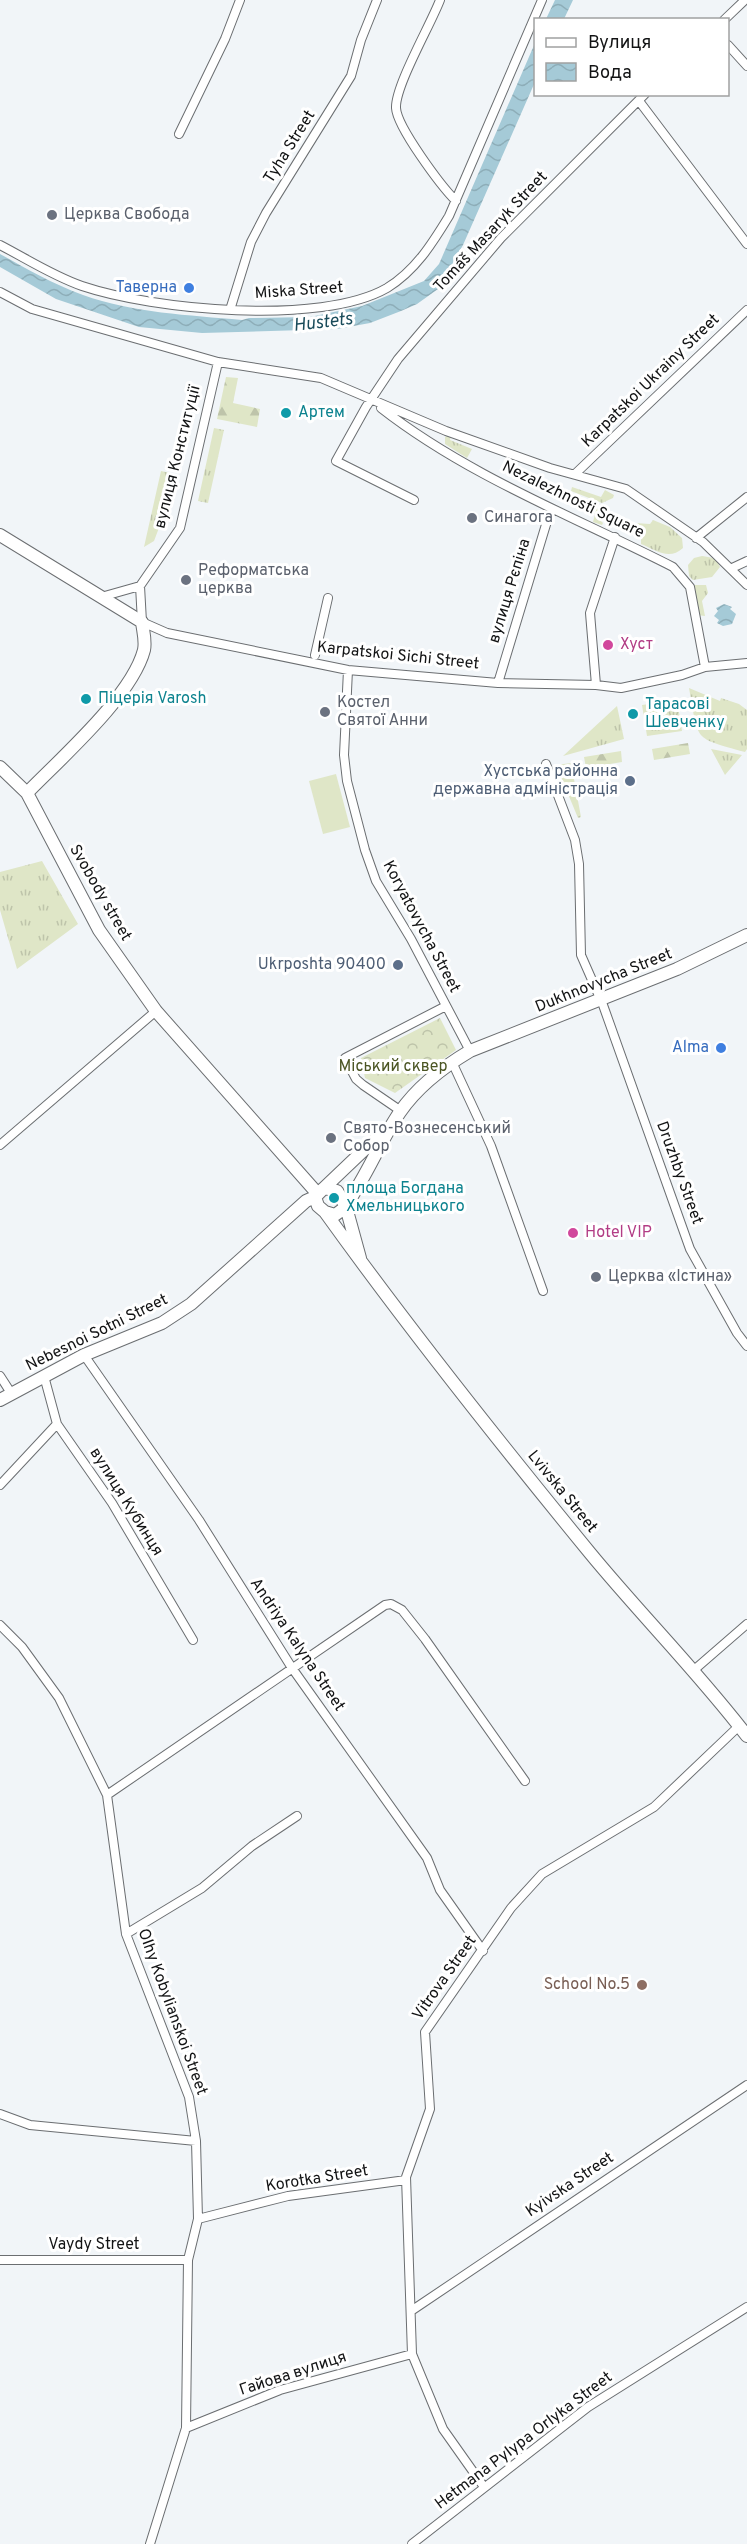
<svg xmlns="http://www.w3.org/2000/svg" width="747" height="2544" font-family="Overpass,sans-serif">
<defs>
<pattern id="grass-tufts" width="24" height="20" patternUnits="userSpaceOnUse" patternTransform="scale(1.5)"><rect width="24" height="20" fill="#dfe6c7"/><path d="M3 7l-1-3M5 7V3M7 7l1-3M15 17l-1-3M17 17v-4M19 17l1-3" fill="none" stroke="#bec4aa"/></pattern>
<pattern id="forest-firs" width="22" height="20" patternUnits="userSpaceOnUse" patternTransform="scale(1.5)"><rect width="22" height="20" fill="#dfe6c7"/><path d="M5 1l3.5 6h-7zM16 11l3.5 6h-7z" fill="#bec4aa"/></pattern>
<pattern id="park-crowns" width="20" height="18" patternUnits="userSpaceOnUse" patternTransform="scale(1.5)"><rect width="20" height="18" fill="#dfe6c7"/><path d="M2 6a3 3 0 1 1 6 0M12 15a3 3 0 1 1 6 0" fill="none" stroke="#bec4aa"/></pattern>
<pattern id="water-waves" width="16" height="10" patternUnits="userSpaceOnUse" patternTransform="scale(1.5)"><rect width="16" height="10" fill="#a5cad7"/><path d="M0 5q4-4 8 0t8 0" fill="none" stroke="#8dadb8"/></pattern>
</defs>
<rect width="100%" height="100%" fill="#f1f5f8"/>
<!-- grass -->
<path fill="url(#grass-tufts)" d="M214,428L224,430L208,503L198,501Z
M449,435L451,436L450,440L472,449L467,458L445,444V437Z
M161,471L179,475L154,541L144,547Z
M572,487L601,497L605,490L614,495L613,498L602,503L571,491Z
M568,498L601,510L599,519L603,523L602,525L593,522L595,514L566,502Z
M653,520L670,527L682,538L683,548C669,561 656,550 641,544V538L633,530L635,523L650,524Z
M702,556C711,557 716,558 720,567L712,577L693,580L689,576L688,565L694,558Z
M691,585H706L708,593L702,601L705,616L697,615Z
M689,688L720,701L721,698L739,704L747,710V749L745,752C692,737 699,742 689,688Z
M677,700L682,731L647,736L642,705Z
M617,706L624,739L563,756Z
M711,749L742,755L725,775Z
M571,763L581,817L578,818L556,765Z
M42,861L78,924L17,969L0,910V872Z"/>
<!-- forest -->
<path fill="url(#forest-firs)" d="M226,377L238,378L233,403L260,409L257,427L217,419Z
M688,743L690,754L654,760L652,749Z
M621,751L622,762L586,768L584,757Z"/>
<!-- park -->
<path fill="url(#park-crowns)" d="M440,1018L456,1050L395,1093L365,1078L361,1058Z"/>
<!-- pitch -->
<path fill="#dfe6c7" d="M336,774L350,827L323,834L309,781Z"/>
<!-- water -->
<path fill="url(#water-waves)" d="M555,0H573L564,19H546Z
M535,43V82L463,245L438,289L417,304L401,311L370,323L337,329L202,333L139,327L56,299L0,267V254C27,269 53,284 83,295C133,313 189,315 242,320L249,318L310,317L362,306L424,281L439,264Z
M724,604L732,607L730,609L736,614L732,624L723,626L717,623L719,620L714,616L718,611L716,608Z"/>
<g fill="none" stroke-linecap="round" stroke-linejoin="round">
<!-- street casing -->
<g stroke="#6b6e71" stroke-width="10">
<path id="street" d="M440,0C431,24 395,86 396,108C397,127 441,186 456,201
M724,20L745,0
M728,45L747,66
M639,101L747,244
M179,134L225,39L240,0
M0,245C27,259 53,276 82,286C153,310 321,326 387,288C415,271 432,244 449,216L542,0
M0,292L32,309L218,362L321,378L446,431L550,468L626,489L703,542L747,585
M230,310L251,242L266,213L351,76L361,40L377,0
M381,408C468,476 575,517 673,567L690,587L705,667
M575,474L747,310
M414,500L336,461L366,407L398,359L501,238L645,94
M696,538L747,497
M732,568L747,561
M140,586L142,622L167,633L348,670L498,683L596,685L621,688L682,675L705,667L747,663
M101,597L140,586L180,528L218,362
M315,655L328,598
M348,670L344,755L347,781L365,850L376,881L411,939L470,1051
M498,683L551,508
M596,685L590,613L615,537
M546,764L575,840L579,864L581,955L603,1005L690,1249L737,1333L747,1346
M452,1062L491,1146L543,1291
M401,1111L363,1085L356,1079L345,1058L446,1006
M0,1145L156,1011
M84,1355L199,1520L292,1668L427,1858L440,1890L483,1951
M0,1376L11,1393
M44,1376L57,1424L112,1503L193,1640
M0,1485L57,1424
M0,1625L22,1647L59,1698L107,1795L126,1934L189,2097L196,2141L198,2219L188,2260L186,2428L150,2544
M694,1670L747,1624
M107,1795L385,1605L391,1604L402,1610L425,1639L525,1781
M126,1934L202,1888L252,1846L297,1816
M0,2114L30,2125L196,2141
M198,2219L288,2196L406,2180
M0,2260H188
M411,2311L747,2085
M186,2428L280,2390L412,2354
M484,2487L443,2429L412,2354L406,2177L430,2109L425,2032L511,1908L542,1874L654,1807L739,1726
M412,2544L588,2407L747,2307"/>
</g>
<!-- secondary casing -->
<g stroke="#6b6e71" stroke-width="14">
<path id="secondary" d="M0,535L142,622C143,631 146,641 144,650C132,696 61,758 27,793
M0,767L27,793L99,930L156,1011L317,1193
M324,1188L386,1129
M346,1205C367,1176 380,1141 400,1112C418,1086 443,1067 470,1051L677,969L747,935
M346,1207L360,1258
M325,1212L335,1215L346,1207L337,1191L324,1188L315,1197L318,1206L325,1212C409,1329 499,1442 590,1553C641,1615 698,1672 747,1736
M0,1400L84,1355L162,1323L191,1304L306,1201L315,1197"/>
</g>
<!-- street -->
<use href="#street" stroke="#fff" stroke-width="8"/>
<!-- secondary -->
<use href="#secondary" stroke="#fff" stroke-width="12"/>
</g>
<!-- markers -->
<g fill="#6b7280" stroke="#fff" stroke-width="2">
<circle cx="52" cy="215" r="6"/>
<circle cx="472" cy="518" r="6"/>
<circle cx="186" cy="580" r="6"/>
<circle cx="325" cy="712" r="6"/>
<circle cx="331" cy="1138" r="6"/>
<circle cx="596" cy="1277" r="6"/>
</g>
<g fill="#3f7fe0" stroke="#fff" stroke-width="2">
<circle cx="189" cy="288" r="6"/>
<circle cx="721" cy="1048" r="6"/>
</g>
<g fill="#0f9aa8" stroke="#fff" stroke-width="2">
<circle cx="286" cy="413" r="6"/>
<circle cx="86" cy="699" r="6"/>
<circle cx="633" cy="714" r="6"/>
<circle cx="334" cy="1198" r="6"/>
</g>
<g fill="#d1479c" stroke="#fff" stroke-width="2">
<circle cx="608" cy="645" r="6"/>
<circle cx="573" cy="1233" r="6"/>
</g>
<g fill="#5c6f8a" stroke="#fff" stroke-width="2">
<circle cx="630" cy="781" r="6"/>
<circle cx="398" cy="965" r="6"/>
</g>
<circle fill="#8d6e63" stroke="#fff" stroke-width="2" cx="642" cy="1985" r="6"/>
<g text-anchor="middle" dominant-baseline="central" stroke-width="6" stroke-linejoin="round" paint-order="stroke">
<!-- street labels -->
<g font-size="16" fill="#121314" stroke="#fff">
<text transform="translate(290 147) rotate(-58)">Tyha Street</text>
<text transform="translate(491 232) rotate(-47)">Tomáš Masaryk Street</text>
<text transform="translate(299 291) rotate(-4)">Miska Street</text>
<text transform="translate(651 381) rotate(-44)">Karpatskoi Ukrainy Street</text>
<text transform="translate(178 457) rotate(-76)">вулиця Конституції</text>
<text transform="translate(573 500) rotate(26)">Nezalezhnosti Square</text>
<text transform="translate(510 591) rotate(-73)">вулиця Рєпіна</text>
<text transform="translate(398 656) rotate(6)">Karpatskoi Sichi Street</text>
<text transform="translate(100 893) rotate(60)">Svobody street</text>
<text transform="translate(421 927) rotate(62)">Koryatovycha Street</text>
<text transform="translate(604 981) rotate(-22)">Dukhnovycha Street</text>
<text transform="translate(679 1173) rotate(70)">Druzhby Street</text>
<text transform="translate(97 1333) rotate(-26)">Nebesnoi Sotni Street</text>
<text transform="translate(562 1492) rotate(51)">Lvivska Street</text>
<text transform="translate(126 1502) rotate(58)">вулиця Кубинця</text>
<text transform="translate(297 1645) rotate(56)">Andriya Kalyna Street</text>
<text transform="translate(445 1978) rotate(-55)">Vitrova Street</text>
<text transform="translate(172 2012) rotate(70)">Olhy Kobylianskoi Street</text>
<text transform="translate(317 2179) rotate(-9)">Korotka Street</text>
<text transform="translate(570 2185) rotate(-34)">Kyivska Street</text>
<text x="94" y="2245">Vaydy Street</text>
<text transform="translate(293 2374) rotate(-18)">Гайова вулиця</text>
<text transform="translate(524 2441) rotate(-37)">Hetmana Pylypa Orlyka Street</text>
</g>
<!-- worship labels -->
<g font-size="16" fill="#5b616d" stroke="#fff" text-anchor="start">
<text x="64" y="215">Церква Свобода</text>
<text x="484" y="518">Синагога</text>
<text x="198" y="571">Реформатська<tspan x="198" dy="18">церква</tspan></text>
<text x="337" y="703">Костел<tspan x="337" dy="18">Святої Анни</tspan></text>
<text x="343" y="1129">Свято-Вознесенський<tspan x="343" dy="18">Собор</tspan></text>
<text x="608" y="1277">Церква «Істина»</text>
</g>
<!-- shop labels -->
<g font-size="16" fill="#366cbe" stroke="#fff" text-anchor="end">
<text x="177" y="288">Таверна</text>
<text x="709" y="1048">Alma</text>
</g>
<!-- culture labels -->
<g font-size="16" fill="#0d838f" stroke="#fff" text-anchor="start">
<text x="298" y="413">Артем</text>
<text x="98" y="699">Піцерія Varosh</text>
<text x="645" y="705">Тарасові<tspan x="645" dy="18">Шевченку</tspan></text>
<text x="346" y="1189">площа Богдана<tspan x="346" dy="18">Хмельницького</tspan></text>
</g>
<!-- hotel labels -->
<g font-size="16" fill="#b23c85" stroke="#fff" text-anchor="start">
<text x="620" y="645">Хуст</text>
<text x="585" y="1233">Hotel VIP</text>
</g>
<!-- service labels -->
<g font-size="16" fill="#4e5e75" stroke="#fff" text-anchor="end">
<text x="618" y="772">Хустська районна<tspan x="618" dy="18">державна адміністрація</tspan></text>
<text x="386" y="965">Ukrposhta 90400</text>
</g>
<!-- park labels -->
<g font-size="16" fill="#4b5523" stroke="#fff">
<text x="393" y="1067">Міський сквер</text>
</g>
<!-- education labels -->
<g font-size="16" fill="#785e54" stroke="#fff" text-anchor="end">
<text x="630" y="1985">School No.5</text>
</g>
<!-- water labels -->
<g font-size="18" font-style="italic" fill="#194b5a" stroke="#fff">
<text transform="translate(323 323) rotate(-7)">Hustets</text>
</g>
</g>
<!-- legend -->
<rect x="534" y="18" width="195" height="78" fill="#ffffff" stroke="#a0a1a1" stroke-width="1.5"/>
<rect x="546" y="38" width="30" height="9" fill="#ffffff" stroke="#a0a1a1" stroke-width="1.5"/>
<text x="588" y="48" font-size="18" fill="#121314">Вулиця</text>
<rect x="546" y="63" width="30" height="18" fill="url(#water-waves)" stroke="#a0a1a1" stroke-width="1.5"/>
<text x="588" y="78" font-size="18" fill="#121314">Вода</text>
</svg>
